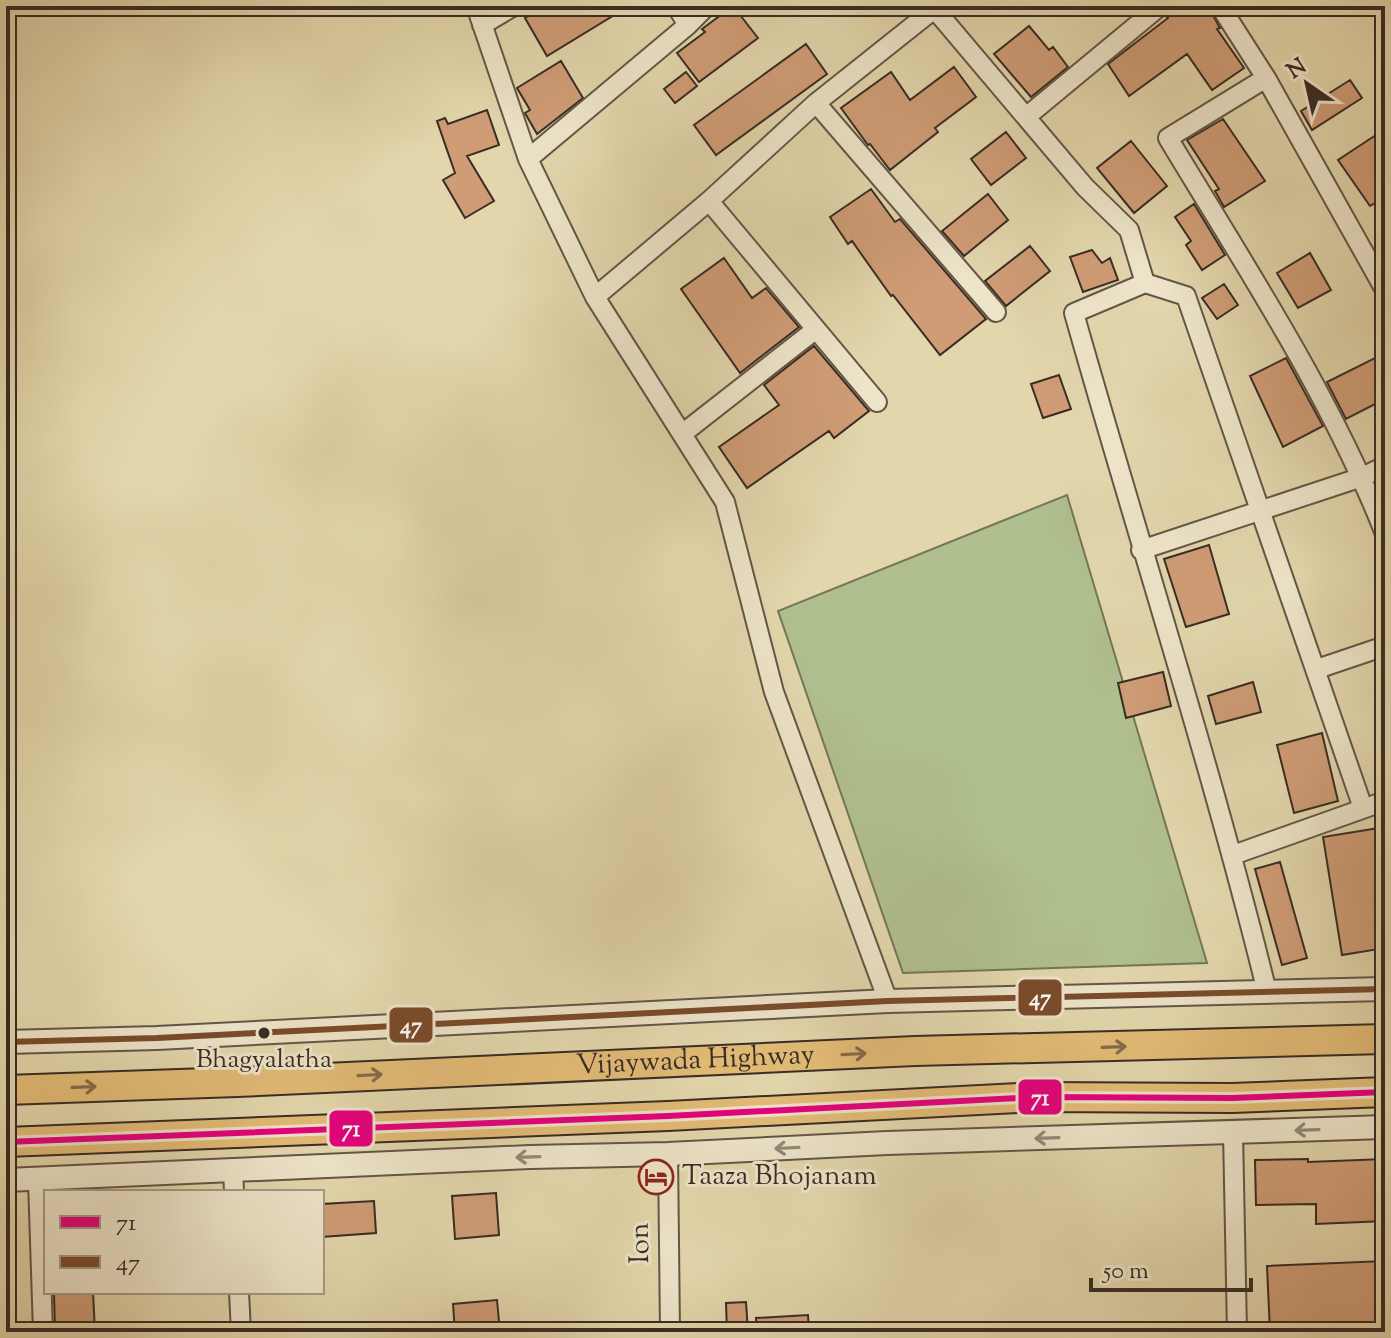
<svg xmlns="http://www.w3.org/2000/svg" width="1391" height="1338" font-family="'Sorts Mill Goudy',serif">
<rect width="100%" height="100%" fill="#e3d6ac"/>
<filter id="stains"><feTurbulence type="fractalNoise" baseFrequency=".0025" numOctaves="4"/><feColorMatrix values="0 0 0 0 .2 0 0 0 0 .09 0 0 0 0 .02 0 0 0 .5 -.17"/></filter>
<radialGradient id="worn" r=".72"><stop offset=".6" stop-color="#630" stop-opacity="0"/><stop offset="1" stop-color="#630" stop-opacity=".3"/></radialGradient>
<!-- green -->
<path fill="#afbf8d" stroke="#747659" stroke-width="2" d="M1067,495L1207,963L903,973L778,611Z"/>
<!-- building -->
<path fill="#cf9c76" stroke="#382c25" stroke-width="2" d="M546,6H629L547,56L525,18Z
M733,6L758,38L699,82L677,53L705,32L702,29Z
M1177,6H1208L1220,28L1217,29L1244,68L1212,90L1187,54L1129,96L1108,64L1168,18L1166,16Z
M1029,26L1049,50L1053,47L1068,67L1031,97L994,54Z
M806,44L827,74L716,155L694,125Z
M561,61L583,98L537,134L525,113L530,110L517,88Z
M954,67L976,97L935,128L938,132L890,170L870,144L868,145L841,108L891,72L910,100Z
M686,72L697,86L675,103L664,89Z
M1350,80L1362,98L1312,130L1301,111Z
M487,110L499,145L467,156L494,201L465,218L443,180L455,173L437,121L445,118L448,124Z
M1223,119L1265,181L1224,207L1215,191L1219,189L1187,140Z
M1385,129V197L1370,206L1338,160Z
M1006,132L1026,158L991,185L971,159Z
M1131,141L1167,186L1134,213L1097,168Z
M871,189L895,222L900,219L986,319L940,355L893,295L891,296L852,241L848,244L830,217Z
M988,194L1008,220L964,256L942,231Z
M1194,204L1225,255L1202,270L1186,245L1191,241L1175,217Z
M1030,246L1050,271L1006,306L985,281Z
M1092,250L1102,263L1110,258L1118,280L1083,292L1070,257Z
M1310,253L1331,290L1298,308L1277,273Z
M724,258L752,298L766,288L799,327L740,373L681,289Z
M1224,284L1238,305L1217,319L1202,298Z
M814,346L869,411L834,438L829,431L747,488L719,447L779,405L764,385Z
M1385,353V393L1379,397L1381,401L1346,419L1327,382Z
M1286,358L1323,426L1283,447L1250,376Z
M1059,375L1071,409L1043,418L1031,384Z
M1209,545L1229,614L1186,627L1164,559Z
M1163,672L1171,706L1126,718L1118,683Z
M1253,682L1261,712L1216,724L1208,696Z
M1322,733L1338,801L1294,813L1277,745Z
M1385,827V948L1342,955L1323,837Z
M1280,862L1307,958L1282,965L1255,869Z
M1308,1159V1162L1385,1159V1221L1316,1224V1204L1256,1205L1255,1160Z
M496,1193L499,1235L455,1239L452,1196Z
M374,1201L376,1233L322,1237V1204Z
M1385,1261V1332H1270L1267,1266Z
M54,1292H93L95,1332H55Z
M497,1300L500,1332H455L453,1304Z
M746,1302L748,1332H727L726,1303Z
M808,1315L809,1332H757L756,1318Z"/>
<g fill="none" stroke-linecap="round" stroke-linejoin="round">
<!-- minor casing -->
<g stroke="#635647" stroke-width="22">
<path id="minor" d="M476,6L528,159L595,297L725,502L774,692L888,1001
M676,6L688,25
M932,6L1085,187L1129,230L1145,283
M1220,6L1266,78L1385,290
M482,25L514,6
M1266,78L1168,138C1245,266 1330,394 1385,534
M816,103L996,312
M1026,117L1160,6
M528,159L688,25L707,6
M709,201L877,402
M595,297L709,201L816,103L938,6
M682,434L815,330
M1141,550L1362,477L1385,466
M1317,669L1385,646
M1233,855L1385,801
M1267,992C1211,764 1138,540 1074,313L1145,283L1186,296L1363,808
M1233,1132L1237,1332
M668,1154L670,1332
M233,1169L234,1192
M38,1180L43,1332
M239,1292L241,1332"/>
</g>
<!-- tertiary casing -->
<g stroke="#635647" stroke-width="26">
<path id="tertiary" d="M6,1042L157,1038L888,1001L1385,989
M6,1180L530,1157L668,1154L887,1143L1385,1127"/>
</g>
<!-- trunk casing -->
<g stroke="#382c25" stroke-width="32">
<g id="trunk">
<path id="s1" d="M6,1090L237,1082L915,1051L1385,1039"/>
<path d="M6,1142L668,1116L1038,1097L1232,1098L1385,1092"/>
</g>
</g>
<!-- minor -->
<use href="#minor" stroke="#ede4c9" stroke-width="18"/>
<!-- tertiary -->
<use href="#tertiary" stroke="#ede4c9" stroke-width="22"/>
<!-- trunk -->
<use href="#trunk" stroke="#e2bb76" stroke-width="28"/>
<!-- bus-1 casing -->
<g stroke="#ede4c9" stroke-width="12">
<path id="bus-1" d="M6,1142L668,1116L1038,1097L1232,1098L1385,1092"/>
</g>
<!-- bus-2 casing -->
<g stroke="#ede4c9" stroke-width="12">
<path id="bus-2" d="M6,1042L157,1038L888,1001L1385,989"/>
</g>
<!-- bus-1 -->
<use href="#bus-1" stroke="#e5007d" stroke-width="6"/>
<!-- bus-2 -->
<use href="#bus-2" stroke="#7a4b2a" stroke-width="6"/>
</g>
<!-- one-way arrows -->
<defs><path id="oneway-shaft" d="M-6 0H5M1.5-3L5.5 0L1.5 3" fill="none" stroke-width="1.6" stroke-linecap="round" stroke-linejoin="round" transform="scale(2)"/></defs>
<g stroke="#846c49">
<use href="#oneway-shaft" transform="translate(1114 1047) rotate(-2)"/>
<use href="#oneway-shaft" transform="translate(854 1054) rotate(-3)"/>
<use href="#oneway-shaft" transform="translate(370 1075) rotate(-3)"/>
<use href="#oneway-shaft" transform="translate(84 1087) rotate(-2)"/>
</g>
<g stroke="#928877">
<use href="#oneway-shaft" transform="translate(1307 1130) rotate(178)"/>
<use href="#oneway-shaft" transform="translate(1047 1138) rotate(178)"/>
<use href="#oneway-shaft" transform="translate(787 1148) rotate(177)"/>
<use href="#oneway-shaft" transform="translate(528 1157) rotate(178)"/>
</g>
<!-- icons -->
<defs>
<g id="hotel-ring" transform="scale(1.8)"><circle r="9.5" fill="#ede4c9" stroke="#8f2418" stroke-width="1.5"/><path d="M-6-4.5h1.5V1H6V5H4.5V3h-9V5H-6ZM-4 0a1.8 1.8 0 1 1 3.6 0ZM.5 0V-2.5h3Q6-2.5 6 0Z" fill="#8f2418"/></g>
</defs>
<g fill-rule="evenodd">
<use href="#hotel-ring" x="656" y="1177"/>
</g>
<!-- markers -->
<circle fill="#382c25" stroke="#ede4c9" stroke-width="3" cx="264" cy="1033" r="7"/>
<g text-anchor="middle" dominant-baseline="central" stroke-width="6" stroke-linejoin="round" paint-order="stroke">
<!-- bus labels -->
<g font-size="26" fill="#382c25" stroke="#ede4c9">
<text x="264" y="1060">Bhagyalatha</text>
</g>
<!-- street labels -->
<g font-size="28" fill="#382c25" stroke="#ede4c9">
<text stroke="none"><textPath href="#s1" startOffset="690">Vijaywada Highway</textPath></text>
<text transform="translate(641 1243) rotate(-91)">Ion</text>
</g>
<!-- poi labels -->
<g font-size="28" fill="#382c25" stroke="#ede4c9" text-anchor="start">
<text x="682" y="1177">Taaza Bhojanam</text>
</g>
</g>
<g stroke="#ede4c9" stroke-width="3">
<rect x="1017" y="978" width="46" height="39" rx="8" fill="#7a4b2a"/>
<rect x="388" y="1006" width="46" height="38" rx="8" fill="#7a4b2a"/>
<rect x="1017" y="1078" width="46" height="38" rx="8" fill="#e5007d"/>
<rect x="328" y="1109" width="46" height="39" rx="8" fill="#e5007d"/>
</g>
<g font-size="22" text-anchor="middle" font-weight="bold" fill="#fff">
<text x="1040" y="1005">47</text>
<text x="411" y="1033">47</text>
<text x="1040" y="1105">71</text>
<text x="351" y="1136">71</text>
</g>
<!-- margin -->
<rect width="1391" height="1338" fill="none" stroke="#e3d6ac" stroke-width="32"/>
<rect x="8" y="8" width="1375" height="1322" fill="none" stroke="#382c25" stroke-width="4"/>
<rect x="16" y="16" width="1359" height="1306" fill="none" stroke="#382c25" stroke-width="2"/>
<!-- legend -->
<rect x="44" y="1190" width="280" height="104" fill="#ede4c9" stroke="#a59a87" stroke-width="2"/>
<rect x="60" y="1216" width="40" height="12" fill="#e5007d" stroke="#a59a87" stroke-width="2"/>
<text x="116" y="1230" font-size="24" fill="#382c25">71</text>
<rect x="60" y="1256" width="40" height="12" fill="#7a4b2a" stroke="#a59a87" stroke-width="2"/>
<text x="116" y="1270" font-size="24" fill="#382c25">47</text>
<!-- north arrow -->
<g transform="translate(1307 84) rotate(326)" stroke="#ede4c9" stroke-width="6" paint-order="stroke">
<path d="M0-6L14 30L0 20L-14 30Z" fill="#382c25"/>
<text y="-12" font-size="22" font-weight="bold" text-anchor="middle" fill="#382c25">N</text>
</g>
<!-- scale -->
<path d="M1091 1278v12h160v-12" fill="none" stroke="#382c25" stroke-width="4"/>
<text x="1103" y="1278" font-size="24" fill="#382c25" stroke="#ede4c9" stroke-width="6" paint-order="stroke">50 m</text>
<rect width="100%" height="100%" filter="url(#stains)"/>
<rect width="100%" height="100%" fill="url(#worn)"/>
</svg>
